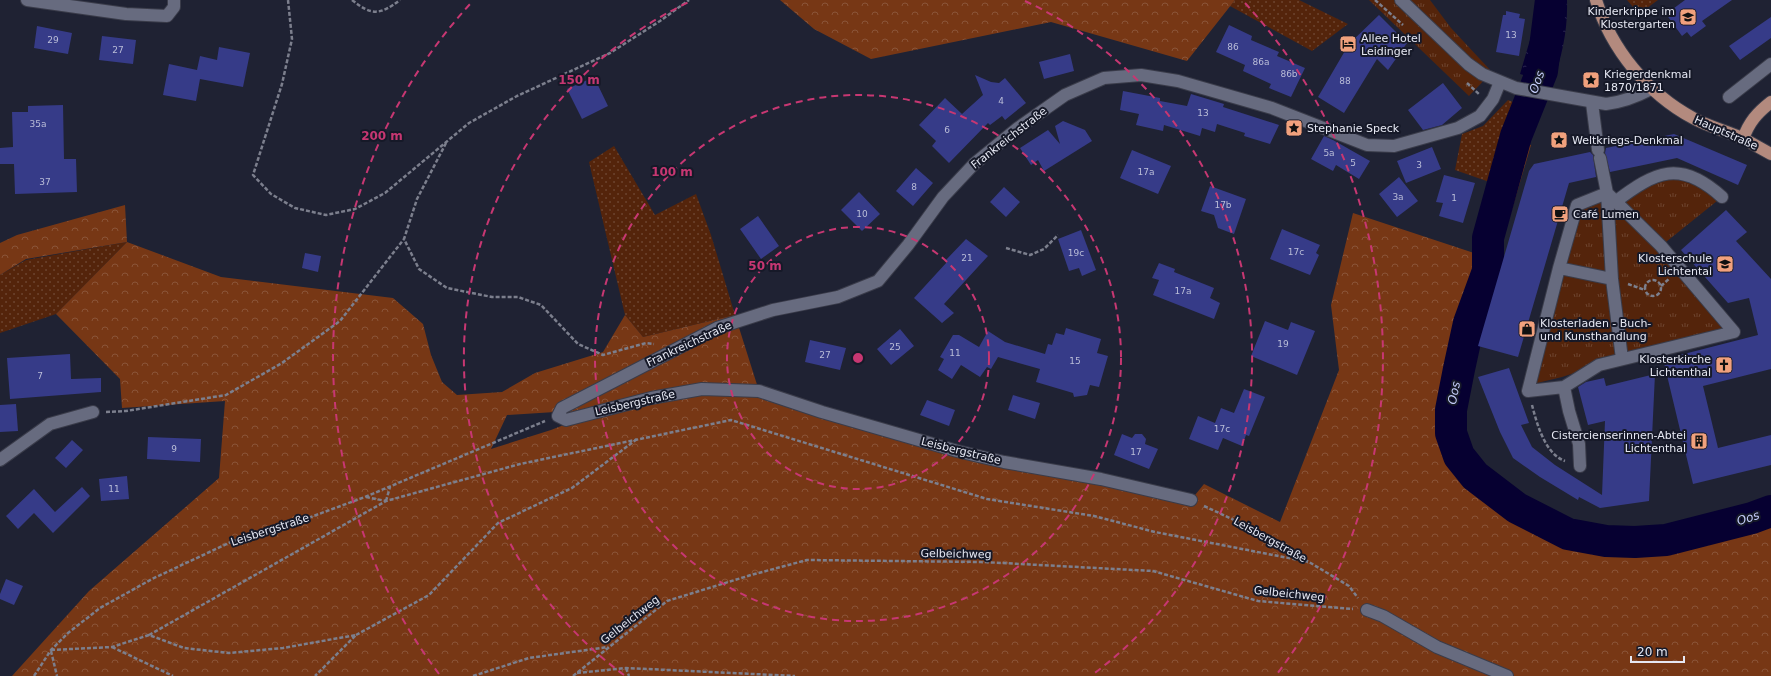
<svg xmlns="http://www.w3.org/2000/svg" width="1771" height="676" font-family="'DejaVu Sans',sans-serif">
<defs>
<pattern id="grass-dots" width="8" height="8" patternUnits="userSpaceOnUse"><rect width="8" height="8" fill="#54240b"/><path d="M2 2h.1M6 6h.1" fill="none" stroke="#6d442f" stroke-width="1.8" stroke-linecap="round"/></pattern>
<pattern id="forest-crowns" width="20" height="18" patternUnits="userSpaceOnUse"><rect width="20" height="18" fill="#773715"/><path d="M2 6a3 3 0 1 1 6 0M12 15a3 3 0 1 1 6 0" fill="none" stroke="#8a5438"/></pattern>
<pattern id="park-tufts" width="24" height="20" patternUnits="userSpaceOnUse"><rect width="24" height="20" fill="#54240b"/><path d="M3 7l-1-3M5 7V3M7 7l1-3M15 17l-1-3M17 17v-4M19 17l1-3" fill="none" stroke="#6d442f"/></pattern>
<pattern id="water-ripples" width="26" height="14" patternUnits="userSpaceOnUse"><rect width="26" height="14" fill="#060031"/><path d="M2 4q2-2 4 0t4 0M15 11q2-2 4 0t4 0" fill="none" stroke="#2a254f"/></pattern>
</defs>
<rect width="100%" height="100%" fill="#1f2233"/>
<!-- grass -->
<path fill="url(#grass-dots)" d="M1235,0H1299L1348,24L1312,51L1230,6Z
M1627,0H1658L1639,14Z
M1508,100L1518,104L1495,184L1455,170L1462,134L1483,126Z
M614,146L655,215L696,194L711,235L735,315L643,337L625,315L589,162Z
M127,242L56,314L0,333V275L26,260Z"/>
<!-- forest -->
<path fill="url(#forest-crowns)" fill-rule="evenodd" d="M780,0H1235L1187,61L1051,22L871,59L814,29Z
M1509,137L1531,145L1476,331L1458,396L1456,430L1465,456L1496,487L1563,525L1609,535L1664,534L1771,503V676H12L89,591L219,478L225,401L122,408L120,379L56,314L127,242L26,259L0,275V243L17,235L125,205L127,242L221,277L393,298L423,324L431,355L442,382L457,395L502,392L535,373L603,352L625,315L643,337L735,315L759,391L957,451L1191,500L1204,484L1280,522L1339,370L1331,305L1353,213L1474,253ZM555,412H597L551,430L491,449L507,415Z"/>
<!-- park -->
<path fill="url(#park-tufts)" d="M1369,0H1430L1451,28L1492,72L1469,96Z
M1677,172L1722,197L1661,246L1734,332L1599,365L1562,377L1533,384L1579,205L1597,196L1616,202Z"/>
<!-- water -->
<path fill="url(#water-ripples)" d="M1539,0H1567C1568,30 1562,55 1553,83L1520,74L1537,16Z"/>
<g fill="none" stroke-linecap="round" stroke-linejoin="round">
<!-- river -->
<path stroke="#060031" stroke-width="32" d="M1551,0L1542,71L1516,136L1488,238V271L1469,323L1459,369L1451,410V433L1459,456L1475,476L1517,508L1568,534L1606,541L1635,542L1666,540L1752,518L1771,511"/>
</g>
<!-- building -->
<path fill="#363b88" d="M1685,0H1732L1702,21L1706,26L1691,37L1687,32L1682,36L1666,14Z
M1506,11L1520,14L1519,18L1525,19L1519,56L1496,52L1503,15H1506Z
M1379,15L1407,43L1388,70L1377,59L1344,113L1318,97L1349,44Z
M1771,17V38L1740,60L1729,46Z
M1229,25L1252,36L1251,40L1279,52L1277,56L1305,68L1291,97L1269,88L1271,84L1243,71L1245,65L1216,52Z
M37,26L72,33L68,54L34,48Z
M102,36L136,40L133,64L99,60Z
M219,47L250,53L243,87L200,79L196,101L163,95L169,64L197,70L200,56L217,60Z
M1070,54L1074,71L1044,79L1039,62Z
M975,75L991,82L999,83L1005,78L1026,103L1005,120L1002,116L990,125L988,123L949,163L932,146L936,141L919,125L945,98L962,114L983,95Z
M594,77L608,106L582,119L567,89Z
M1443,83L1462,108L1442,125L1423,130L1408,110Z
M1123,91L1160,98V101L1187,106L1191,94L1224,104L1223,107L1279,125L1270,144L1244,136L1245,133L1217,124L1215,132L1202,128L1200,136L1164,125L1163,131L1136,125L1139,114L1120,110Z
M63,105L64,159H76L77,192L15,194L14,164H0V148L13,147L12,112H28V106Z
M1063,121L1085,130L1092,141L1044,171L1038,160L1031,165L1020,148L1048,130L1060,144L1055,126Z
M1674,134L1747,165L1738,185L1677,158L1610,172L1605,153L1606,148Z
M1324,136L1333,140L1370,161L1359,179L1336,165L1333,171L1311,159Z
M1432,147L1441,169L1406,183L1397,161Z
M1132,150L1171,166L1158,194L1120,178Z
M1590,152L1593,155L1596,177L1569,183L1518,357L1478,346L1529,171L1534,164Z
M916,168L933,183L913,206L896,191Z
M1444,175L1475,183L1463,223L1439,216L1443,203L1436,202Z
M1399,177L1418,201L1397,217L1379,194Z
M1210,186L1246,199L1234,234L1218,228L1214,215L1201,211Z
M1004,187L1020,202L1006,217L990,202Z
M859,192L880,214L862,231L841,210Z
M1726,210L1747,232L1736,241L1771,279V369L1703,386L1718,448L1771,435V465L1693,484L1664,363L1681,359L1680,355L1758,335L1749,298L1728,303L1681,250Z
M758,216L779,246L761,259L740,229Z
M1282,229L1320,245L1316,253L1319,255L1310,275L1270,259Z
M1081,230L1096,270L1082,276L1079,268L1069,271L1058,239Z
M966,239L988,256L944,304L954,313L942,323L914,298L947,262L945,261Z
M305,253L321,256L318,272L302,268Z
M1159,263L1175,269L1174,272L1214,288L1210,298L1220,303L1214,319L1153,295L1159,280L1152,278Z
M1265,321L1288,330L1291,322L1315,331L1297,375L1251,356Z
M1066,328L1101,339L1097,353L1108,356L1099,387L1090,385L1087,395L1074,397L1073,393L1036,382L1040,369L998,357L991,369L987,367L980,377L961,365L952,379L938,370L944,359L940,357L953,335H959L979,347L988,331L1005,342L1045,354L1048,344L1052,345L1056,333L1064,335Z
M900,329L914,346L891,365L877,349Z
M810,340L846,348L840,370L805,362Z
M70,354L71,379L101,378V392L10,399L7,358Z
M1509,368L1529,423L1521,425L1532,447L1555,465L1602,495L1605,421L1588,425L1578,387L1586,382L1604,378L1606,386L1655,374L1649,501L1600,508L1579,497L1578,500L1540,477L1513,458L1500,432L1478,377Z
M1244,389L1265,397L1249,436L1246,435L1242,446L1223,438L1218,450L1189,439L1198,416L1215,423L1221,408L1234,413Z
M1013,395L1040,403L1035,419L1008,410Z
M927,400L955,410L949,426L920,415Z
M16,404L18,431L0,432V405Z
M1122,434L1132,438L1135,434H1142L1146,439L1145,444L1158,449L1149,469L1114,455Z
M148,437L201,439L200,462L147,459Z
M72,440L83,450L66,468L55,458Z
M127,476L129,499L101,501L99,479Z
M82,487L90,496L53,533L34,513L18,529L6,516L34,489L55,512Z
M6,579L23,586L14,605L0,599V594Z"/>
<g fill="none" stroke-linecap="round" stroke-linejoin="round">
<!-- minor casing -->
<g stroke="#3a3c4a" stroke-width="14">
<path id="minor" d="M27,0L126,14L167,16L174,7V0
M1401,0L1468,64L1482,74L1516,88L1606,104C1623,102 1636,97 1651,89
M1729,97L1771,64
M1592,103L1598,150
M1600,158L1607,193L1612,279L1622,359
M1607,193L1661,246L1734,332L1599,365L1564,387L1528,391L1559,268L1577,205Z
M1615,202C1656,171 1680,159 1722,197
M1559,268L1612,279
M1564,387L1569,411L1579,444L1580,466
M0,460L50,424L93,412
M1191,500L1101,479L1004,462L957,451L822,412L759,391L702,389L651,398L566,420L558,416L562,408L717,328L773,310L838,297L878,281L908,245L943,197L974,164L1018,128L1065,95L1104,78L1141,75L1178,81L1272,108L1367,145L1394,146L1458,128L1480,116L1493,99L1500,82
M1367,610L1383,616L1437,647L1507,676"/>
</g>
<!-- major casing -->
<g stroke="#3a3c4a" stroke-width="14">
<path id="major" d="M1596,0C1611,49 1648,94 1693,118C1709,127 1727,131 1744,139C1753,144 1762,149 1771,154
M1743,139C1749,122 1757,113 1771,102"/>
</g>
<!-- path -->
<path stroke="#7c7f8d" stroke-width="2.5" stroke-dasharray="4 2" stroke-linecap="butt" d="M288,0L292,39L282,84L253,175L271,194L295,208L326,215L355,209L385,193L469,123L517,96L610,53L660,21L689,0
M352,0C372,16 380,15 400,0
M1375,0L1403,25
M1467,83L1480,95
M446,143L417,199L404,239L419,269L447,288L492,297H518L541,305L578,344L603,355L646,343L654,344
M1006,248L1030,255L1044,249L1058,235
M1645 288a8 8 0 1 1 16 0a8 8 0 1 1-16 0Z
M1628,284L1645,290
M1661,286L1670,278
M1532,405C1537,424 1545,454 1565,461
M106,412L126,411L226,395L282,363L340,321L404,239
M366,497L386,501
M386,501L390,487
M1204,506L1232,519L1309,562L1349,586L1358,598
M149,635L386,501L520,464L731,420L987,499L1094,516L1155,532L1309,562
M356,635L429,595L498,523L572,488L637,439
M112,647L173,676
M51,650L112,647L149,635L184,648L229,653L283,648L356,635L315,676
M51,651L57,676
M626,668L629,676
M577,673L626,668L795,676
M34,676L51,650L68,633L100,608L152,579L233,541L308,518L365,497L545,421
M473,676L529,658L608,647
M573,676L667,601L751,575L807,560L983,562L1153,571L1258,601L1353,609"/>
<!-- minor -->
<use href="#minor" stroke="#676b7f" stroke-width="12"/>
<!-- major -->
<use href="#major" stroke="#b38a7e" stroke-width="12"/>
</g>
<!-- distance rings -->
<g fill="none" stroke="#c73772" stroke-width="2" stroke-dasharray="7 5">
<circle cx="858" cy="358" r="131"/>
<circle cx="858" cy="358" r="263"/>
<path d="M624 675A394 394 0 0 1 691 1M1025 1A394 394 0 0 1 1092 675"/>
<path d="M439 674A525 525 0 0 1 471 3M1245 3A525 525 0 0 1 1277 674"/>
</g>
<!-- icons -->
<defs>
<g id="school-square" transform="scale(0.9)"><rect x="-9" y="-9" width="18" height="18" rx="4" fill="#f1a17d" stroke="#161928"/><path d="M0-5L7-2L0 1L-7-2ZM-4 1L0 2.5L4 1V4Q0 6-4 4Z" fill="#111"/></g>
<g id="hotel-square" transform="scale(0.9)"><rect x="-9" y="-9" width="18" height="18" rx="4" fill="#f1a17d" stroke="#161928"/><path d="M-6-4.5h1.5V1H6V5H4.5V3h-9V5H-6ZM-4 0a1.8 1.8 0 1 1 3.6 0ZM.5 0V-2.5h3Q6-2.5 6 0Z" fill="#111"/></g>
<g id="sight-square" transform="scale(0.9)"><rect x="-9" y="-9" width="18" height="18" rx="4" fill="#f1a17d" stroke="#161928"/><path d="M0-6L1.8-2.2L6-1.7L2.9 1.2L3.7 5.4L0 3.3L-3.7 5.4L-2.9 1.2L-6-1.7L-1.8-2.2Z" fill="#111"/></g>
<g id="cafe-square" transform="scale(0.9)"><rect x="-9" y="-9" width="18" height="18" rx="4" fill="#f1a17d" stroke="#161928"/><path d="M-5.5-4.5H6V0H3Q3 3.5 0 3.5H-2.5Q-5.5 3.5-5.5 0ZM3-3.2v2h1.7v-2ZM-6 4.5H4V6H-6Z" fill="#111"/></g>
<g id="shop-square" transform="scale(0.9)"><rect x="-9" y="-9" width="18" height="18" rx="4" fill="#f1a17d" stroke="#161928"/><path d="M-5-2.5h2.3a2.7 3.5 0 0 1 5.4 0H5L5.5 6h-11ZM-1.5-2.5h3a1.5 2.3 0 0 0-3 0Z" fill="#111"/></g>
<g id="church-square" transform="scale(0.9)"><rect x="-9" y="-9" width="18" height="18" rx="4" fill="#f1a17d" stroke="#161928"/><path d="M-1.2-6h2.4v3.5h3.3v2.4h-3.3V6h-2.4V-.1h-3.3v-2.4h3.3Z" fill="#111"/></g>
<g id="building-square" transform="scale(0.9)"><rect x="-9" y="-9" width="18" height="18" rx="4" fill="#f1a17d" stroke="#161928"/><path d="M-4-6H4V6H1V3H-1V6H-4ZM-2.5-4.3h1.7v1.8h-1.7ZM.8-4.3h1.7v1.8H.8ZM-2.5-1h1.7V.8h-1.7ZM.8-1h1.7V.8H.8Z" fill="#111"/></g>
</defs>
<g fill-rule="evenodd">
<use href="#school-square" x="1688" y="17"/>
<use href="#hotel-square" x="1348" y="44"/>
<use href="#sight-square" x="1591" y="80"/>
<use href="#sight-square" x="1294" y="128"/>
<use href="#sight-square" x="1559" y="140"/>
<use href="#cafe-square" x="1560" y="214"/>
<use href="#school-square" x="1725" y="264"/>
<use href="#shop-square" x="1527" y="329"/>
<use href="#church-square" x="1724" y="365"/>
<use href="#building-square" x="1699" y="441"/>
</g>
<g text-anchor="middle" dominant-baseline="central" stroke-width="4" stroke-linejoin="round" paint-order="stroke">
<!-- number labels -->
<g font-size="9" fill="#babdd8">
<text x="1511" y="35">13</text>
<text x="53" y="40">29</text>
<text x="1233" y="47">86</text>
<text x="118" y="50">27</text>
<text x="1261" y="62">86a</text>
<text x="1289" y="74">86b</text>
<text x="1345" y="81">88</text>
<text x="1001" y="101">4</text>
<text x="1203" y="113">13</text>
<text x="38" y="124">35a</text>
<text x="947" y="130">6</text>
<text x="1329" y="153">5a</text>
<text x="1353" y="163">5</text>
<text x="1419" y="165">3</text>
<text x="1146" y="172">17a</text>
<text x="45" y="182">37</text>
<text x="914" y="187">8</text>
<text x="1398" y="197">3a</text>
<text x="1454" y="198">1</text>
<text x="1223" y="205">17b</text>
<text x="862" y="214">10</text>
<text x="1296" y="252">17c</text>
<text x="1076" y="253">19c</text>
<text x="967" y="258">21</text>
<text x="1183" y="291">17a</text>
<text x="1283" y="344">19</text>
<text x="895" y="347">25</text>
<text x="955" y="353">11</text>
<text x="825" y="355">27</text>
<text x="1075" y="361">15</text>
<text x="40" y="376">7</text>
<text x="1222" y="429">17c</text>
<text x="174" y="449">9</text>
<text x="1136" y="452">17</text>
<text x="114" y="489">11</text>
</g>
<!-- poi labels -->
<g font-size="11" fill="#e6e8f3" stroke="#161928" text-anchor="start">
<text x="1675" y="11" text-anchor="end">Kinderkrippe im<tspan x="1675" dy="13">Klostergarten</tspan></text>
<text x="1361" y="38">Allee Hotel<tspan x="1361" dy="13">Leidinger</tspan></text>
<text x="1604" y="74">Kriegerdenkmal<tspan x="1604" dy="13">1870/1871</tspan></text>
<text x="1307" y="128">Stephanie Speck</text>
<text x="1572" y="140">Weltkriegs-Denkmal</text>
<text x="1573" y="214">Café Lumen</text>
<text x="1712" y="258" text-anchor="end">Klosterschule<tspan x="1712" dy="13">Lichtental</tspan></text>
<text x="1540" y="323">Klosterladen - Buch-<tspan x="1540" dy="13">und Kunsthandlung</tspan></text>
<text x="1711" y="359" text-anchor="end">Klosterkirche<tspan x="1711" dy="13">Lichtenthal</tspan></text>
<text x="1686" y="435" text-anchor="end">Cistercienserinnen-Abtei<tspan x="1686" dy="13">Lichtenthal</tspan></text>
</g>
<!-- street labels -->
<g font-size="11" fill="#e6e8f3" stroke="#161928">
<text transform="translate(1726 133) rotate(24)">Hauptstraße</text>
<text transform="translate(1009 138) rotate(-38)">Frankreichstraße</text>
<text transform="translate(689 344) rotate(-25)">Frankreichstraße</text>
<text transform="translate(635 403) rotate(-13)">Leisbergstraße</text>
<text transform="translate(961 451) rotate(14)">Leisbergstraße</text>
<text transform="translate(270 530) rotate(-18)">Leisbergstraße</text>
<text transform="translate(1270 540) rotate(29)">Leisbergstraße</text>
<text transform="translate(956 554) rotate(1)">Gelbeichweg</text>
<text transform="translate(1289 594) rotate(6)">Gelbeichweg</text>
<text transform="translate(630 620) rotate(-38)">Gelbeichweg</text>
</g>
<!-- water labels -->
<g font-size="12" font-style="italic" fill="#c3ccf8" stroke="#161928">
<text transform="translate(1537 82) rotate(-70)">Oos</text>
<text transform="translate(1454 393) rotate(-79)">Oos</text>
<text transform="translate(1748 518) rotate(-17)">Oos</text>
</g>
</g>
<circle cx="858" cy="358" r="6" fill="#c73772" stroke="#161928" stroke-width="2"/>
<g font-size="12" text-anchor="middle" font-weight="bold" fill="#c73772" stroke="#161928" stroke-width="4" stroke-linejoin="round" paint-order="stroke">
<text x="579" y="84">150 m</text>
<text x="382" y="140">200 m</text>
<text x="672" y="176">100 m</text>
<text x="765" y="270">50 m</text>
</g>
<!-- scale -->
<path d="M1631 656v6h53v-6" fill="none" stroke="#e6e8f3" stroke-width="2"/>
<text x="1637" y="656" font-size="12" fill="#e6e8f3" stroke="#161928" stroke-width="3" paint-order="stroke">20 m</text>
</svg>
